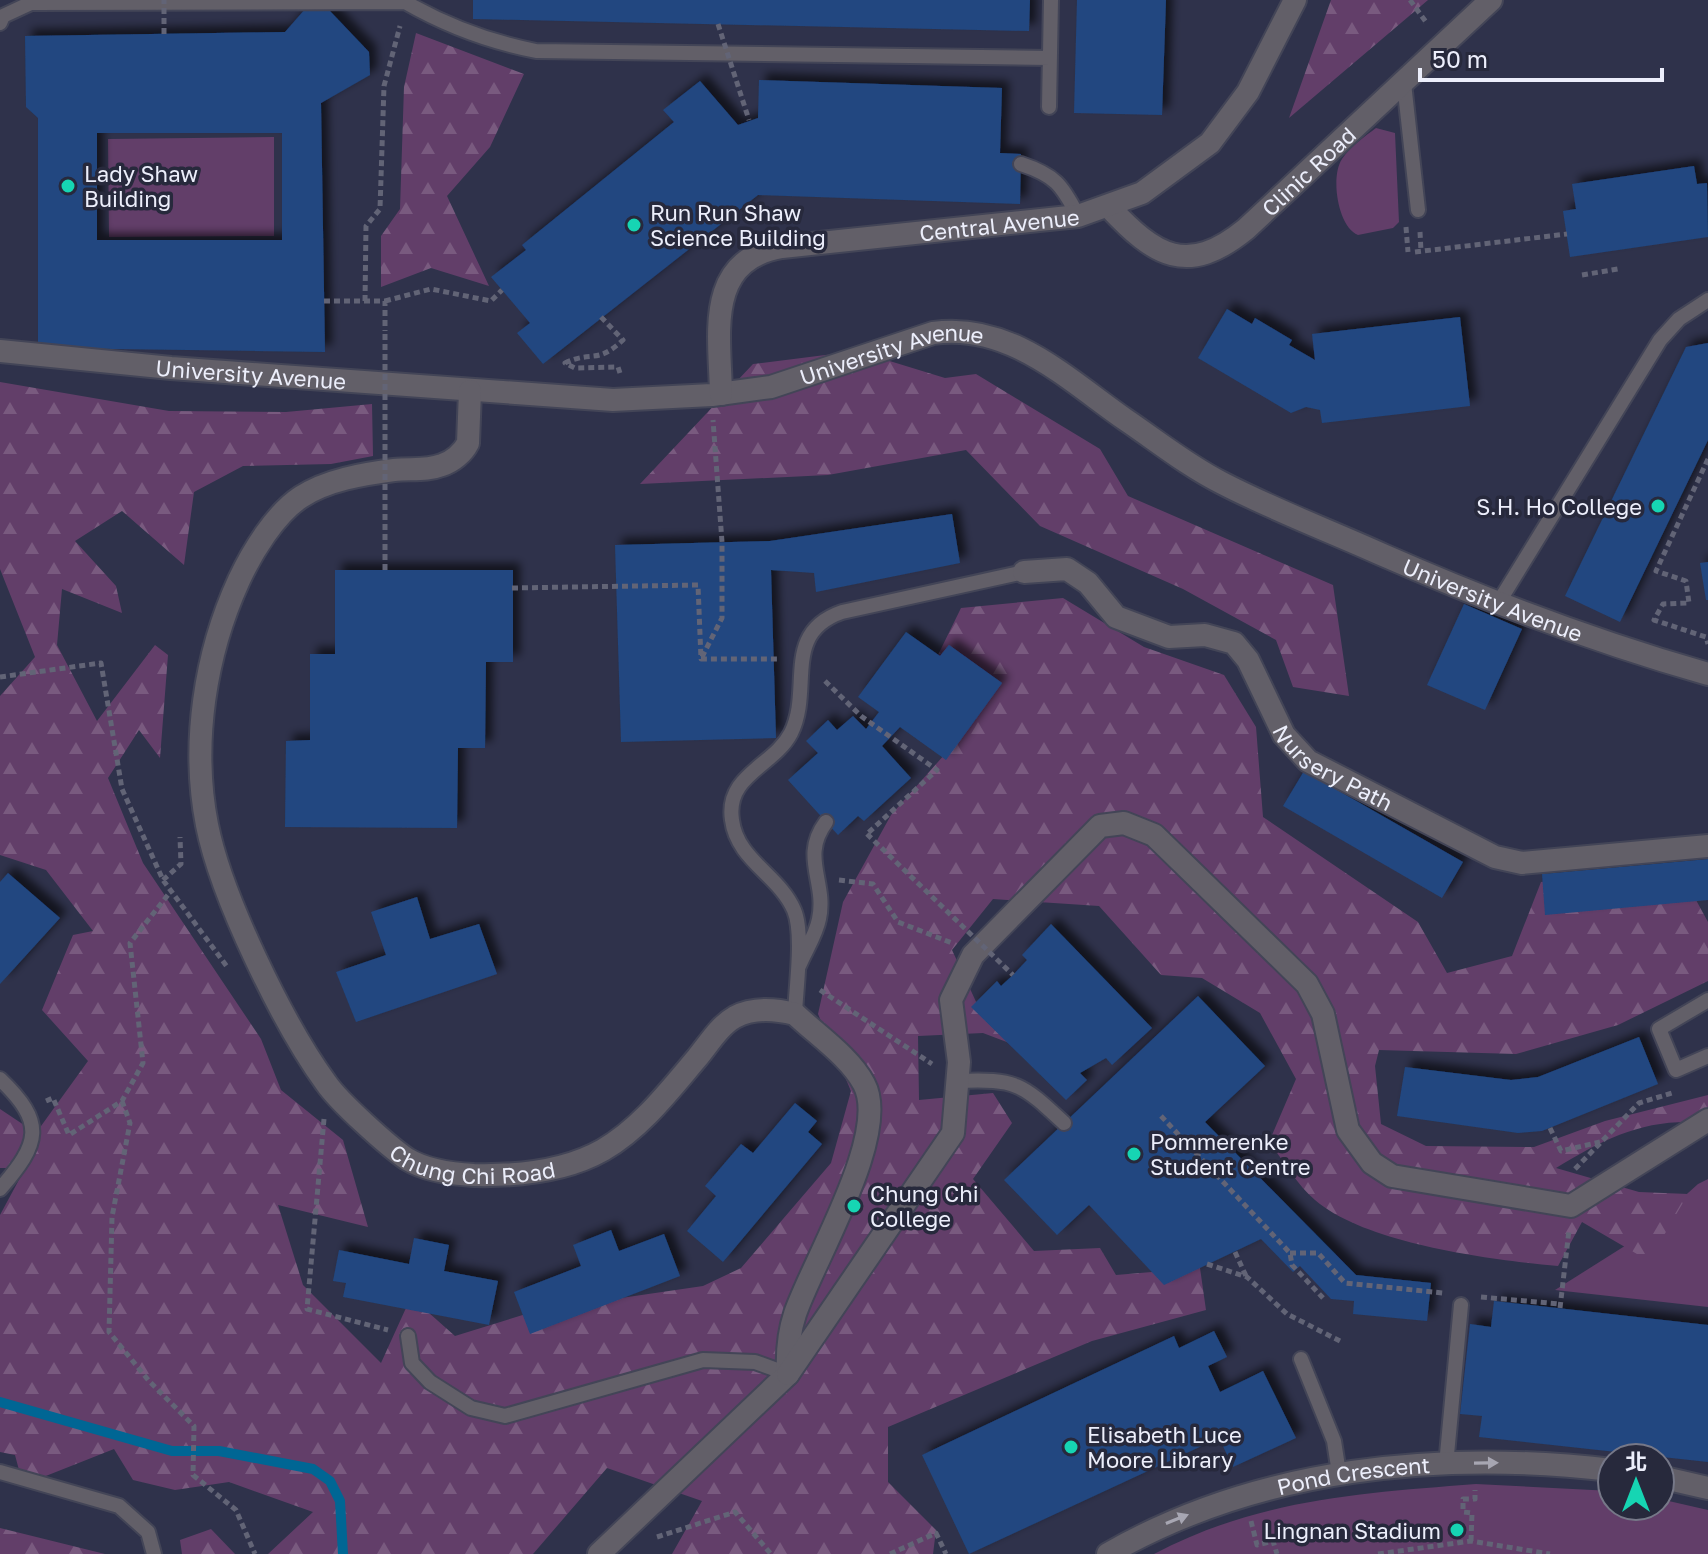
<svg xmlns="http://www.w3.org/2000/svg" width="1708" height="1554" font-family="'Golos Text','Noto Sans TC',sans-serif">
<defs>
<pattern id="forest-firs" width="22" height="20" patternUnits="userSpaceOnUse" patternTransform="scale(2)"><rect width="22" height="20" fill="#623e69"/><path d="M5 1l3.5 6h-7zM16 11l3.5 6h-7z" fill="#795a7f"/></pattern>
<filter id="shadow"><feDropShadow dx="7" dy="-7" stdDeviation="4" flood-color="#0009"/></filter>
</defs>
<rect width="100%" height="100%" fill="#27293c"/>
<!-- built -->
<path fill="#2f324b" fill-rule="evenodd" d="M0,0H1708V1554H0ZM1612,1458H1660V1506H1612Z"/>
<!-- green -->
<path fill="#623e69" d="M1376,128L1395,133L1399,222L1393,228L1358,235C1338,227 1330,177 1342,159C1350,147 1365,136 1376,128Z
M274,137V236L109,237L108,139Z
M1708,1179V1307L1555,1290L1639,1237L1698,1184Z
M1476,1484L1612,1491V1506H1660V1499L1708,1510V1554H1154C1258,1499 1362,1493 1476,1484Z"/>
<!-- forest -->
<path fill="url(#forest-firs)" d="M1331,0H1428L1289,118Z
M416,33L524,74L490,147L447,196L489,286L431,268L381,287V236L400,209L404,87Z
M857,351L945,378L976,374L1100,449L1128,496L1333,585L1349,696L1293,687L1276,640L1183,589L1040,526L966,450L828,475L640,484L753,364Z
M0,382L169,411L286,412L372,404L373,456L331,464L243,466L194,492L184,565L122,511L75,541L116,586L122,613L62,589L57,645L97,721L155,645L168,655L160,758L139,730L108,778L143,863L261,1039L281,1090L343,1140L368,1227L278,1205L303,1285L381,1363L411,1297L455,1336L539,1310L703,1286L741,1268L831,1163L851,1091L818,1014L843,902L891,815L976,719L937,657L961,608L1063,598L1144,647L1224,675L1256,727L1263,817L1418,922L1447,973L1512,956L1541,882L1679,869L1708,922V981L1618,1025L1516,1054L1379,1050L1375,1066L1381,1124L1426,1146L1534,1147L1605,1121L1708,1095V1123C1647,1117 1607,1137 1556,1168L1639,1192L1688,1194L1649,1261L1582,1222L1558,1266C1492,1260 1366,1244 1315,1200C1297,1185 1283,1160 1269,1142L1296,1079L1260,1013L1202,978L1161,975L1099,906L993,899L952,950L978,1006L1012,1044L983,1033L918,1036L919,1100L993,1093L1012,1123L973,1179L1034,1251L1100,1248L1116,1275L1200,1268L1206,1310L1092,1341L888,1427V1482L936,1530L933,1554H672L702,1501L607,1468L533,1554H268L313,1512L229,1482L175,1490L133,1480L114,1449L23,1485L15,1455L0,1452V1215L21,1176L10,1168H0V1109L36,1133L88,1061L42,1010L73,935L93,931L46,870L0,855V696L35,657L0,569Z
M0,1528L105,1554H0Z
M211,1529L235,1554H182L180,1540Z"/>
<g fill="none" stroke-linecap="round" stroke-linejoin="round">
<!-- stream -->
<path stroke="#006694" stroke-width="10" d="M0,1402L172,1451H219L313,1469L330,1481L340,1501L343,1554"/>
</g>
<!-- building -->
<path fill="#204780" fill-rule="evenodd" filter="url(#shadow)" d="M473,0H1030L1029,31L473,19Z
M1077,0H1166L1162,115L1074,113Z
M306,8L330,11L369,52L370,75L321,103L325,352L38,348V118L26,107L25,36L285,32ZM97,133H282V240H97Z
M759,80L1002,88L1000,153L1021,154L1020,204L758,195L543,364L517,333L530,323L491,277L526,250L522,245L674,122L663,110L700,81L738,125L758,118Z
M1694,166L1697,184L1707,183L1708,237L1570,257L1563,211L1576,209L1572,184Z
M1227,309L1252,324L1255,318L1292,340L1289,345L1315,360L1312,334L1460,317L1470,406L1322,423L1320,410L1306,407L1291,413L1198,358Z
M1708,343V440L1620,622L1565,596L1686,347Z
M952,514L960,563L816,592L814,573L771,570L776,738L621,742L615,545L770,541Z
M1708,562V600H1706L1700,563Z
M335,570H513V662H486L485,748H458L457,828L285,827L286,741L310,740V654H335Z
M1464,604L1522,629L1485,710L1427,685Z
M906,632L940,656L949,645L1002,683L946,760L900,727L882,746L911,778L864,821L858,816L838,835L788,780L818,753L806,741L828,720L837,730L853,716L866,729L879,712L858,697Z
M1304,771L1463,862L1442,898L1283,806Z
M1708,859V900L1545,915L1542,874Z
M8,873L60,918L0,984V882Z
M417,897L430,939L479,924L497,974L356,1022L336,972L386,955L371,912Z
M1051,924L1152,1028L1112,1065L1106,1058L1080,1073L1087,1080L1066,1100L971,1007L997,981L1001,986L1013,975L1027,960L1022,955Z
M1198,996L1265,1066L1205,1122L1356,1275L1431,1283L1427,1321L1353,1314L1354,1301L1331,1299L1300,1266L1293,1272L1261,1239L1164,1285L1089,1205L1057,1235L1004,1180Z
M1639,1037L1658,1084L1542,1131L1518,1133L1397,1116L1405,1067L1511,1080L1538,1077Z
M795,1103L817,1121L808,1132L822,1144L723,1262L687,1231L716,1196L705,1186L741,1144L753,1153Z
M611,1230L619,1251L664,1234L680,1276L530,1334L514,1292L581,1266L573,1245Z
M414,1238L449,1245L444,1271L498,1281L489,1325L343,1297L346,1283L333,1281L339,1250L409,1264Z
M1494,1301L1708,1325V1462L1479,1437L1482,1416L1460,1414L1470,1324L1491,1327Z
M1214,1331L1227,1357L1208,1366L1220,1392L1263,1371L1296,1438L1233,1467L1219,1438L969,1554L922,1455L1174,1336L1179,1348Z"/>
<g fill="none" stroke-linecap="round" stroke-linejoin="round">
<!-- service casing -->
<g stroke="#434557" stroke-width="18">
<path id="service" d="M0,23L3,16L31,3L405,2C445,25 490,42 536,51L1050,58
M1404,83L1418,210
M1049,107L1051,0
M1021,164C1055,175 1062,185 1078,216
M1497,605L1660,340L1679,319L1708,300
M799,966C805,951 816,935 819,919C827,882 800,857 826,822
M1708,1000L1659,1029L1676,1070L1708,1056
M795,1014C796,987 804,933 794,910C779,875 737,860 732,820C725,775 774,766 791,733C813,689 781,633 842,612L1024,572
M0,1079C46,1123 40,1143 0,1189
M958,1081C1017,1079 1021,1083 1064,1123
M408,1336L412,1363L430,1382L471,1408L505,1416L703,1360L755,1362L788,1374
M1301,1359L1334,1441L1339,1473
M1446,1465L1461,1305
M0,1472L119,1506L148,1532L154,1554"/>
</g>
<!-- pedestrian casing -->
<g stroke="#434557" stroke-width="26">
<g id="pedestrian">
<path id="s1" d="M1024,572L1067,569L1088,583L1116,617L1169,637L1205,635L1234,643L1248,660L1284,735L1308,761L1495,857L1522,863L1708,846"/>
</g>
</g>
<!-- minor casing -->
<g stroke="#434557" stroke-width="26">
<g id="minor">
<path id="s2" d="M1109,207C1155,256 1187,277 1246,229L1491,0"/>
<path id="s3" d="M0,351L171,368L613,400L712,395L771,387L933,333C1010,322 1067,379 1126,420C1157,441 1188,466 1222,483C1274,510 1330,531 1383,555C1490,602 1596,642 1708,674"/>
<path id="s4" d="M470,391L468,443C463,453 452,462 442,465C427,471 409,468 394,470C363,474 327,480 301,497C275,514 252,552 239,580C205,654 191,744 207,825C221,896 283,1024 326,1083C339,1102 388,1146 407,1159C425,1170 453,1174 474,1175C516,1176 566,1171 603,1150C641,1128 669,1091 697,1058C708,1045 719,1026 735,1017C754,1007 775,1009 795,1014C817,1035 850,1057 864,1084C891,1134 812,1263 795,1314C788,1335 787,1353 788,1374L599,1554"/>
<path id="s5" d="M721,394C720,335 704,260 782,247L1078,216L1142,193L1210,143L1248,92L1295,0"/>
<path d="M788,1374L953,1133L959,1062L951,1000L973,955L1100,826L1124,823L1154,835L1307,984L1323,1014L1348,1130L1372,1163L1392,1176L1571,1206L1708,1120"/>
<path d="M1660,1477L1708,1488"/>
<path id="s6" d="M1108,1554C1259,1467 1441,1450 1612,1470"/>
</g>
</g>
<!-- path -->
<path stroke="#626476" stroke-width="5" stroke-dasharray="6 4" stroke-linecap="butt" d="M1410,0L1426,22L1424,24
M1406,227L1408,252
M1420,232L1421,251
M1415,252L1567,234
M1582,275L1618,269
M324,301H385V331
M365,301L366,226L380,209L384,86L400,26
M385,301L431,289L491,301L502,290
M601,317L623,340C596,365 593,350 565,363L575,368L618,367L620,373
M1708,459L1656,571L1686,581L1689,603L1663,604L1654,620L1706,637L1708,644
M512,588L698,585L701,659H780
M702,657L722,618V542L713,420
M0,677L101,663L122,789L163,880L228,968
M825,681L861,716L937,770L867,834
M163,880L181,864L180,837
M839,880L873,884L898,922L952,943
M820,990L932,1064
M46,1101L53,1098L69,1135L122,1101L143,1063L130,943L171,891
M122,1101L130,1123L112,1217L109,1332L149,1381L194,1426L193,1475L236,1510L255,1554
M1161,1116L1290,1253L1292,1265L1323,1298
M324,1119L307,1309L388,1330
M1550,1128L1561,1151L1600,1142
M1575,1169L1639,1103L1672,1093
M1235,1252L1246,1276
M1290,1253H1318L1345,1283L1443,1293
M1207,1264L1247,1277L1287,1314L1342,1342
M1481,1297L1560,1304
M1560,1308L1569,1230
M1251,1521L1257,1545L1273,1541L1277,1554
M657,1537L735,1512L771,1554
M1471,1541L1472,1513L1463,1512V1499H1475V1490
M890,1554L936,1533L946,1554
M1378,1554L1471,1541L1550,1554"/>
<!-- service -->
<use href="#service" stroke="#625f68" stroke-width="14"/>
<!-- pedestrian -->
<use href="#pedestrian" stroke="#625f68" stroke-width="22"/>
<!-- minor -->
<use href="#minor" stroke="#625f68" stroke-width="22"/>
<!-- path-bridge -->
<path stroke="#626476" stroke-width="5" stroke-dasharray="6 4" stroke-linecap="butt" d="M718,24L749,120
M164,34V0
M385,570V331
M867,834L1013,975"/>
</g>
<!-- one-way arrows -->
<defs><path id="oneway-solid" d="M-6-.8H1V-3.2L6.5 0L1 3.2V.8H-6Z" transform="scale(2)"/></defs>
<g fill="#a7a6b2">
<use href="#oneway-solid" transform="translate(1486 1463) rotate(-1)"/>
<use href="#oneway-solid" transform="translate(1177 1519) rotate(-22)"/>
</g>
<!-- markers -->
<g fill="#16d5b3" stroke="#27293c" stroke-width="3">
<circle cx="68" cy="186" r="8"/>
<circle cx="634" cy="225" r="8"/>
<circle cx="1658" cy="506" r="8"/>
<circle cx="1134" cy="1154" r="8"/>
<circle cx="854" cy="1206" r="8"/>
<circle cx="1071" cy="1447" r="8"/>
<circle cx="1457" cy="1530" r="8"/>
</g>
<g text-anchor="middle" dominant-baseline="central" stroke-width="7" stroke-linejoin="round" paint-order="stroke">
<!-- street labels -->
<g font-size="22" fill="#eceefb" stroke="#27293c">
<text stroke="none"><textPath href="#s2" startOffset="246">Clinic Road</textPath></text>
<text stroke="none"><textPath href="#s5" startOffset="398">Central Avenue</textPath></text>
<text stroke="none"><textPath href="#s3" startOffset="900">University Avenue</textPath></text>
<text stroke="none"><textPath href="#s3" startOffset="252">University Avenue</textPath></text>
<text stroke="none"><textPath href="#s3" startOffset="1572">University Avenue</textPath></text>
<text stroke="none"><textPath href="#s1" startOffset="400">Nursery Path</textPath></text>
<text stroke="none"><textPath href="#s4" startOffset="1052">Chung Chi Road</textPath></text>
<text stroke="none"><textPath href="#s6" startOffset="260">Pond Crescent</textPath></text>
</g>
<!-- poi labels -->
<g font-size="22" fill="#eceefb" stroke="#27293c" text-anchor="start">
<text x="84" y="173">Lady Shaw<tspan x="84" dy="25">Building</tspan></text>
<text x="650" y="212">Run Run Shaw<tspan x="650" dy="25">Science Building</tspan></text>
<text x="1642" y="506" text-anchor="end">S.H. Ho College</text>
<text x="1150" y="1141">Pommerenke<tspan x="1150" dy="25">Student Centre</tspan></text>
<text x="870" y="1193">Chung Chi<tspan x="870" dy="25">College</tspan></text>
<text x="1087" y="1434">Elisabeth Luce<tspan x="1087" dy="25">Moore Library</tspan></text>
<text x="1441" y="1530" text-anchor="end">Lingnan Stadium</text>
</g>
</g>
<!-- north arrow -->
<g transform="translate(1636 1482)"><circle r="38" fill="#27293c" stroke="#767888" stroke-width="2"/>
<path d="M0-6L14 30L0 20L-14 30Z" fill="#16d5b3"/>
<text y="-12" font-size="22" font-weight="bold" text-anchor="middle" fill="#eceefb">北</text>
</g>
<!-- scale -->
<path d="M1420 68v12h242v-12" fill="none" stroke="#eceefb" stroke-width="4"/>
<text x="1432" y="68" font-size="24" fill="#eceefb" stroke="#27293c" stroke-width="6" paint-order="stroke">50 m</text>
</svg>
